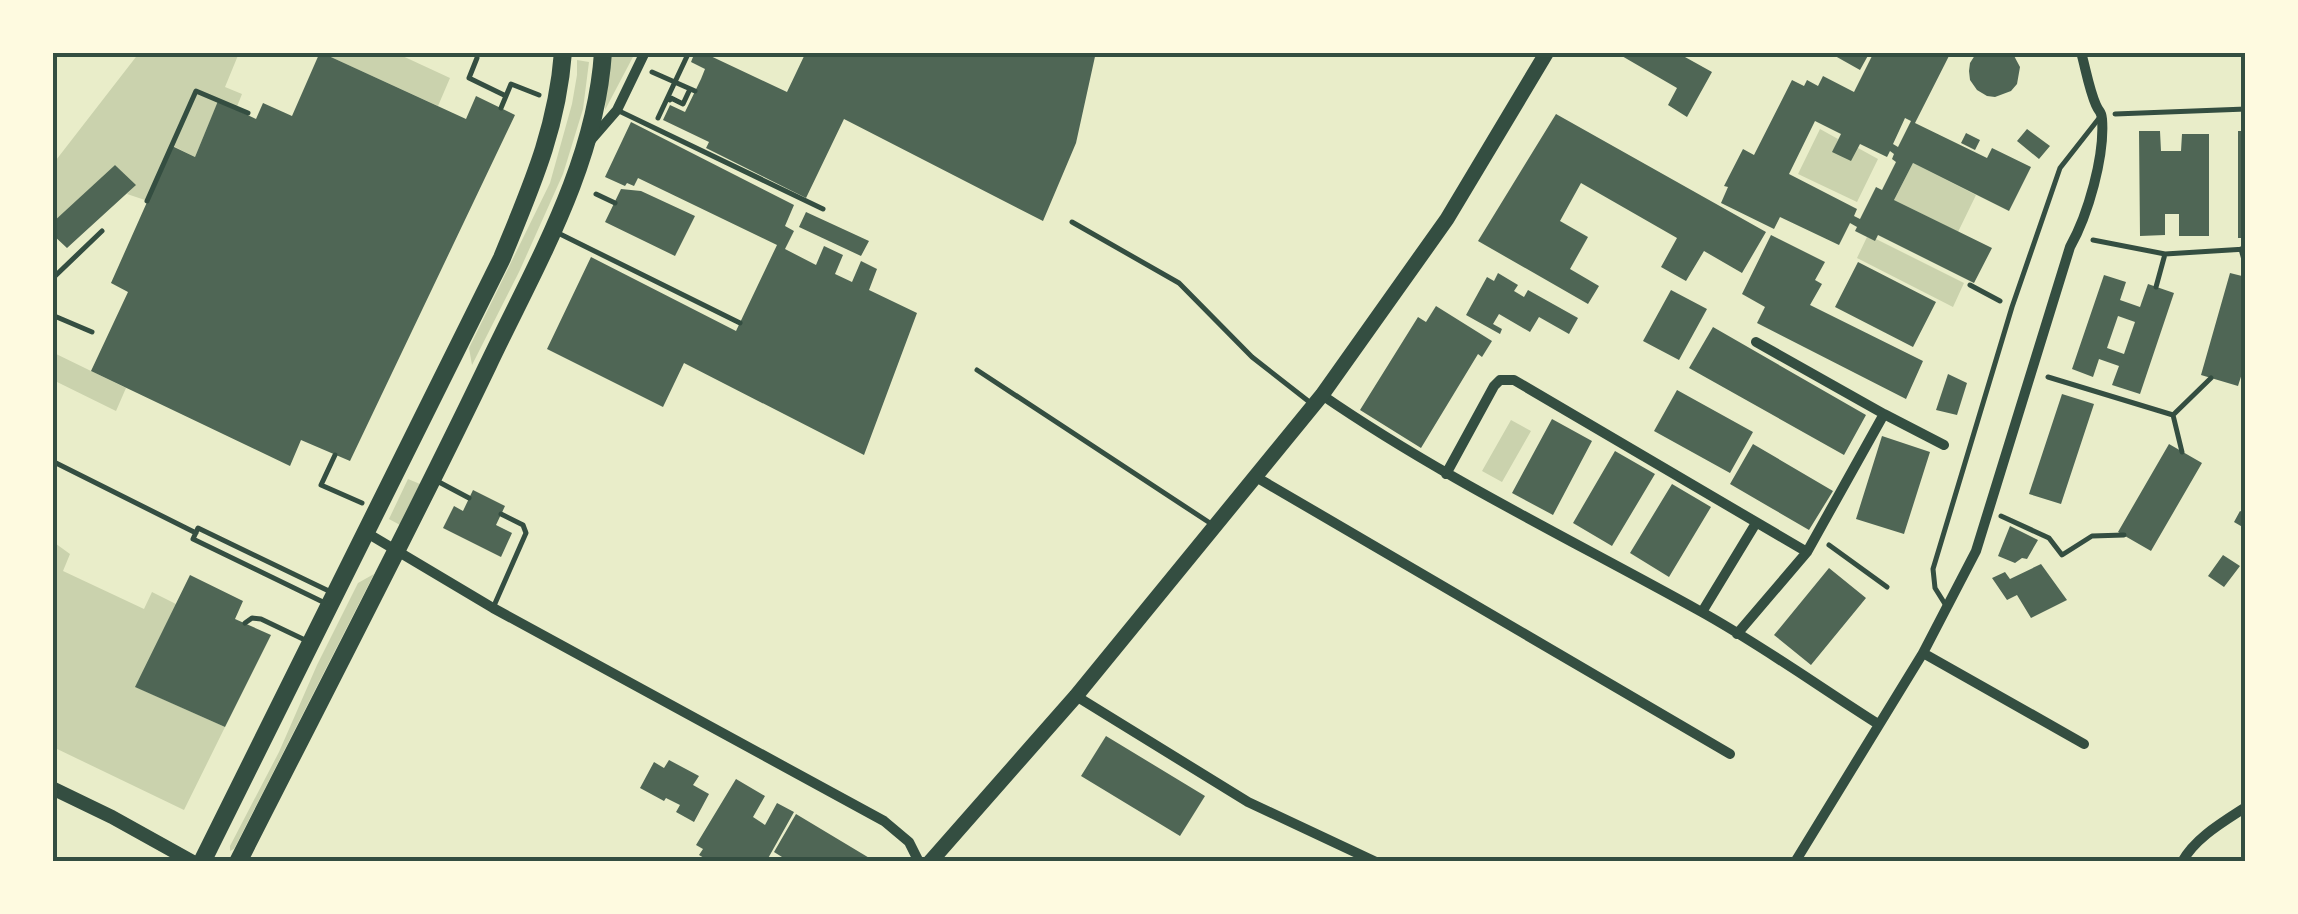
<svg xmlns="http://www.w3.org/2000/svg" width="2298" height="914" font-family="'PT Sans',sans-serif">
<rect width="100%" height="100%" fill="#e9edc9"/>
<!-- green -->
<path fill="#cad2ad" d="M139,53H239L225,87L242,94L236,109L218,102L195,157L173,146L148,201L127,194L135,185L115,165L53,223V164Z
M322,53H396L450,78L438,106Z
M609,53H635L605,110Z
M577,60L589,62L583,109L563,174L519,272L472,365L469,348L550,183L572,104L577,75Z
M1820,129L1838,139L1833,152L1858,148L1878,159L1857,202L1798,174Z
M1913,163L1976,195L1958,232L1894,200Z
M1867,237L1875,240L1876,239L1964,283L1953,307L1857,258Z
M52,352L126,388L116,411L53,380Z
M1511,420L1531,431L1502,482L1482,471Z
M408,479L420,484L400,525L389,519Z
M52,541L70,554L63,571L144,609L152,592L176,604L136,687L225,727L184,810L53,747Z
M374,574L234,849L230,851V846L279,752L317,665L358,583Z"/>
<!-- building -->
<path fill="#4f6655" fill-rule="evenodd" d="M320,52L466,119L476,96L515,115L350,461L301,440L290,466L91,371L128,292L111,283L172,146L195,157L218,101L256,119L263,103L292,116Z
M695,52H702L787,92L806,52H1096L1076,143L1043,221L844,119L806,198L706,148L709,142L663,120L670,105L685,112L701,79L705,69L691,62Z
M1615,52H1676L1712,72L1687,117L1668,105L1677,88Z
M1828,52H1870L1860,70Z
M1874,52H1951L1915,123L1987,158L1992,148L2031,167L2009,211L1913,163L1894,200L1992,248L1974,283L1878,235L1875,241L1855,231L1857,227L1850,223L1839,245L1780,217L1774,229L1721,203L1728,187L1724,186L1743,149L1754,155L1792,80L1804,86L1807,80L1818,86L1823,76L1854,92ZM1905,118L1911,121L1898,147L1893,144ZM1815,121L1841,134L1832,152L1851,161L1860,144L1887,157L1890,151L1894,154L1892,159L1896,162L1882,190L1876,187L1860,219L1854,216L1857,209L1789,174Z
M1977,52H2012L2020,67L2017,84L2011,91L1995,97L1987,96L1977,90L1970,80L1969,71L1970,63Z
M1556,114L1766,232L1742,273L1704,251L1686,281L1661,267L1677,238L1581,183L1560,221L1588,237L1570,269L1599,286L1588,304L1478,241Z
M631,122L794,205L785,226L794,231L785,249L816,265L824,246L843,255L835,274L852,282L861,261L877,269L869,290L917,313L864,455L684,363L663,407L547,349L591,257L736,331L777,245L638,178L634,186L627,183L625,186L605,177Z
M2027,129L2050,146L2039,159L2017,141Z
M2139,131H2160L2161,151H2181L2182,134H2209V236H2179V214H2165V235L2140,236Z
M2238,131H2246V238H2238Z
M1966,133L1980,140L1975,150L1961,143Z
M115,165L136,185L67,248L52,234V223Z
M621,189L641,191L695,216L675,256L605,222Z
M806,212L869,241L861,256L799,227Z
M1771,235L1825,262L1815,280L1822,284L1810,305L1923,361L1906,399L1757,323L1765,307L1742,294Z
M1858,262L1936,302L1913,347L1835,307Z
M1498,273L1518,285L1514,291L1524,297L1528,290L1578,318L1569,334L1539,317L1530,332L1499,314L1493,324L1502,329L1500,334L1466,315L1487,277L1494,281Z
M2230,273L2246,277V361L2238,386L2201,375Z
M2104,275L2126,282L2120,300L2140,307L2148,284L2174,293L2140,394L2112,385L2119,366L2099,359L2093,377L2072,369ZM2118,316L2135,322L2124,354L2107,348Z
M1671,290L1707,309L1679,360L1643,341Z
M1436,306L1492,341L1482,357L1478,354L1421,448L1360,410L1418,317L1426,322Z
M1713,327L1866,415L1844,455L1689,368Z
M1948,374L1967,383L1957,415L1936,410Z
M1677,390L1753,432L1730,473L1654,431Z
M2062,394L2094,404L2061,504L2029,494Z
M1552,419L1592,441L1553,515L1512,493Z
M1882,436L1930,452L1904,534L1856,519Z
M1753,444L1833,491L1809,530L1730,484Z
M2169,444L2202,463L2151,551L2118,532Z
M1615,451L1655,474L1612,546L1573,523Z
M1672,484L1711,507L1669,577L1630,553Z
M473,490L505,506L496,525L512,533L501,557L443,528L454,506L463,511Z
M2240,511L2246,514V529L2234,522Z
M2010,526L2038,540L2027,559L2022,558L2015,563L1998,556Z
M2223,555L2240,566L2224,587L2208,576Z
M2041,564L2067,600L2031,618L2017,595L2007,600L1992,578L2005,572L2010,579Z
M1829,568L1866,598L1811,665L1774,635Z
M190,575L243,601L235,619L271,635L225,727L135,687Z
M1106,736L1205,796L1180,836L1081,776Z
M669,760L699,776L693,785L709,794L694,822L676,812L680,805L666,798L664,801L640,788L654,762L664,768Z
M736,779L765,796L753,817L765,825L777,803L794,812L766,862H711L699,855L703,849L696,845Z
M796,814L876,862H790L774,852Z"/>
<g fill="none" stroke-linecap="round" stroke-linejoin="round">
<!-- path -->
<path stroke="#344e41" stroke-width="5" d="M477,58L469,78L506,96L501,108
M652,72L695,91
M506,96L511,84L539,95
M670,100L671,98L683,104L690,89
M2115,114L2246,109
M658,118L689,52
M596,194L615,203
M147,201L196,91L248,113
M2093,240L2165,254L2246,249
M2241,249L2246,267
M1970,285L2000,301
M2156,287L2165,254
M2048,377L2173,415L2182,452
M2173,415L2211,378
M335,455L321,485L362,503
M2001,516L2049,538L2062,555L2092,536L2124,535
M1829,545L1887,587"/>
<!-- service -->
<path stroke="#344e41" stroke-width="5" d="M617,110L823,209
M1072,222L1179,283L1252,357L1312,404
M558,233L740,323
M52,279L102,231
M52,315L92,332
M977,370L1213,525
M52,461L196,533
M437,481L469,498
M325,603L193,539L198,528L333,593
M1945,604L1935,588L1933,569L2012,307L2060,168L2100,117
M493,608L526,533L523,525L501,514
M245,623L252,618L261,619L305,640"/>
<!-- minor -->
<path stroke="#344e41" stroke-width="10" d="M591,140L617,110L645,52
M1756,342L1884,414L1944,445
M1322,395C1441,477 1572,540 1698,610C1760,644 1818,686 1878,724
M1446,474L1494,386L1500,380H1514L1807,552
M1256,477L1730,754
M367,533L493,608L884,821L909,842L919,862
M1702,612L1756,523
M1737,634L1807,552L1884,414
M1923,653L2084,744
M1076,696L1248,802L1376,862
M1795,862L1923,653L1976,551L2070,247C2088,215 2105,156 2102,119C2101,110 2100,114 2096,105C2089,89 2086,70 2081,52
M2182,862C2195,838 2223,822 2246,807"/>
<!-- tertiary -->
<path stroke="#344e41" stroke-width="14" d="M52,788L112,817L193,862"/>
<!-- secondary -->
<path stroke="#344e41" stroke-width="15" d="M930,862L1076,696L1322,395L1447,219L1547,52"/>
<!-- primary -->
<path stroke="#344e41" stroke-width="18" d="M202,862L502,258C531,187 557,130 563,52
M238,862C322,696 408,532 488,365C535,266 596,164 603,52"/>
</g>
<!-- border -->
<rect width="2298" height="914" fill="none" stroke="#fefae0" stroke-width="110"/>
<rect x="55" y="55" width="2188" height="804" fill="none" stroke="#344e41" stroke-width="4"/>
</svg>
